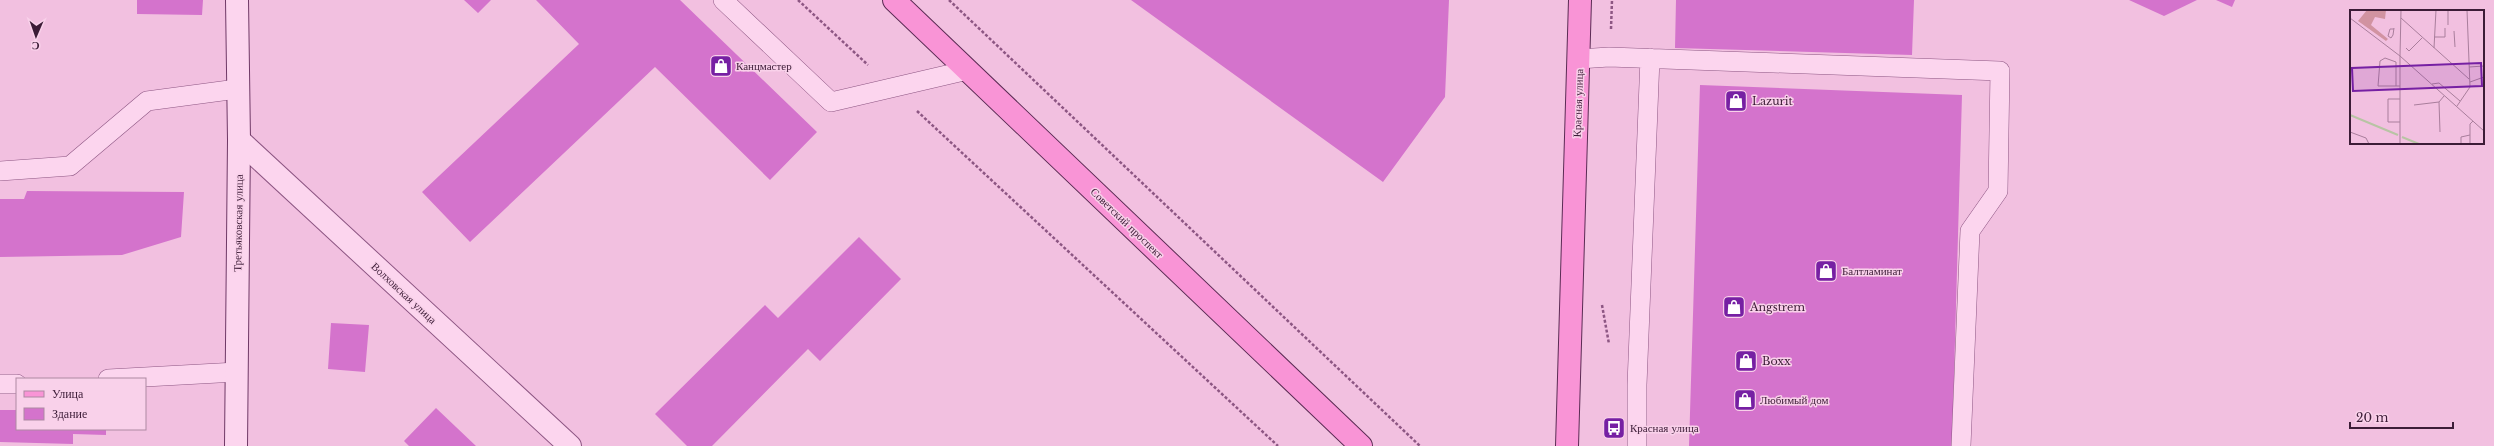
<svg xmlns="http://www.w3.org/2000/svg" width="2494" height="446" font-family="'Libre Baskerville',serif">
<rect width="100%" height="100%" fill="#f2c0e0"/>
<!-- building -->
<path fill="#d473cc" d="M137,0H203L202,15L137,14Z
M464,0H491L478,13Z
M536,0H680L817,132L770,180L655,67L470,242L422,192L579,44Z
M1131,0H1449L1445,97L1383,182Z
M1676,0H1914L1912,55L1675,48Z
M2129,0H2197L2164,16Z
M2216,0H2235L2232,7Z
M1700,85L1962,95L1952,446H1689Z
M27,191L184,192L181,237L122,255L0,257V199H24Z
M859,237L901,279L820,361L808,349L712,446H687L655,414L765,305L778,318Z
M331,323L369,325L365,372L328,369Z
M436,408L476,446H409L404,441Z
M0,410H17V429H106V435L73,434V444L0,442Z"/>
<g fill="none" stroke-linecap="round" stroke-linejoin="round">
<!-- lane casing -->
<g stroke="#8d5683" stroke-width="20">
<path id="lane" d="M723,0L831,102L968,70
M1579,59L1609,57L2000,71L1998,191L1970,231L1961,446
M0,171L70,166L147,101L237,89
M108,379L237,372
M0,384H17
M1637,446V385L1650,58"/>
</g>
<!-- street casing -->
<g stroke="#8d5683" stroke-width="24">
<path id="street" d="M239,140L570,446"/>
</g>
<!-- secondary casing -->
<g stroke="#6f3966" stroke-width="24">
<path id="secondary" d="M236,446L239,140L237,0"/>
</g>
<!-- primary casing -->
<g stroke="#5b2b54" stroke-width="24">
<path id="primary" d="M894,0L1361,446
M1567,446L1580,0"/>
</g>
<!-- path -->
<path stroke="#8d5683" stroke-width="2.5" stroke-dasharray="3 2" stroke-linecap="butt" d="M798,0L868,65
M949,0L1420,446
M1611,29L1612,0
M917,111L1278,446
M1602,305L1609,344"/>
<!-- lane -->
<use href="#lane" stroke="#fcd5ee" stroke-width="19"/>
<!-- street -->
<use href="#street" stroke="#fcd5ee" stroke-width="22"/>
<!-- secondary -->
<use href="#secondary" stroke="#fcd5ee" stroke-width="22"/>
<!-- primary -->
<use href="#primary" stroke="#f994d6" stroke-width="22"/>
</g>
<!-- icons -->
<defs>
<g id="shop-square" transform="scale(1.15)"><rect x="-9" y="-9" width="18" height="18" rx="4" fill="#7620a3" stroke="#f9d1ea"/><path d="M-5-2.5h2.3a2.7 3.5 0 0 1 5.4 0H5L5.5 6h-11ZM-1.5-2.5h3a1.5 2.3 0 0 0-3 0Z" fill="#fff"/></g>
<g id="bus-square" transform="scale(1.15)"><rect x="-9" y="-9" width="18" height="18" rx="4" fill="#7620a3" stroke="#f9d1ea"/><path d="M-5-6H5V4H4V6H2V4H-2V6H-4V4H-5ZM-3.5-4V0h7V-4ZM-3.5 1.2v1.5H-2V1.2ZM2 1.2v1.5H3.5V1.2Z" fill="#fff"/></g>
</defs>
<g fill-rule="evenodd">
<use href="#shop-square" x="721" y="66"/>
<use href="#shop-square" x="1736" y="101"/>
<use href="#shop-square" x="1826" y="271"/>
<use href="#shop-square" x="1734" y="307"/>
<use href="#shop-square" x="1746" y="361"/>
<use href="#shop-square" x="1745" y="400"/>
<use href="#bus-square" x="1614" y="428"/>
</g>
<g text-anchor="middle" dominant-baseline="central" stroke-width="3" stroke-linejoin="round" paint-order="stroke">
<!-- poi labels -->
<g font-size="11" fill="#3c1c37" stroke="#f9d1ea" text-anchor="start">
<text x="736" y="66">Канцмастер</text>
<text x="1752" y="101">Lazurit</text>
<text x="1842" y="271">Балтламинат</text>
<text x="1750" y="307">Angstrem</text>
<text x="1762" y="361">Boxx</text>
<text x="1760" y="400">Любимый дом</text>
<text x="1630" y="428">Красная улица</text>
</g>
<!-- street labels -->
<g font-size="11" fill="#3c1c37" stroke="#f9d1ea">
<text transform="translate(1578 103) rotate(-88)">Красная улица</text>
<text transform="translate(238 223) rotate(-89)">Третьяковская улица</text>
<text transform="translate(1127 223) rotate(44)">Советский проспект</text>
<text transform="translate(404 293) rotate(43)">Волховская улица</text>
</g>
</g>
<!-- overview -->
<g transform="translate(2350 10)">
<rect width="134" height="134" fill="#f2c0e0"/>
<path d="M17,0H36L35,9L25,7L21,15L38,29L36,31L8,11Z" fill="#d193a1"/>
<path fill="none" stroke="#b8c4a4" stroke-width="2" d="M0,105L48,125M52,127L69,134"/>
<path fill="none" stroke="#a97e9c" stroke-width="1" d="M0,8L50,46L134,121M51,8L119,69M98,15V0M44,19H40L38,26L41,28L43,25L44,18M104,21L105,37M84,27H95V18M56,38L59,41L72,28M84,38L86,0M50,46L51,0M119,57L134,56M120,72L134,67M82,74L89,73L110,91M46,76V52L35,48L30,51L28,76H50M50,89H38V112H50M89,92L90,122M64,95L89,92L94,86M107,96L120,77L117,0M0,122L16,128L19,134M50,134V46M111,134V127L120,125M120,134V114L123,111"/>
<path fill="#7620a3" fill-opacity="0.15" stroke="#7620a3" stroke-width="2" d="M131,53L132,76L3,81L2,58Z"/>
<rect width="134" height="134" fill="none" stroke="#3c1c37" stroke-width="2"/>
</g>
<!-- legend -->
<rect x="16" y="378" width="130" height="52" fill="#f9d1ea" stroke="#ad89a2"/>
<rect x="24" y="391" width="20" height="6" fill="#f994d6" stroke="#ad89a2"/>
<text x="52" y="398" font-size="12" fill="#3c1c37">Улица</text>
<rect x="24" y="408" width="20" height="12" fill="#d473cc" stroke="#ad89a2"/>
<text x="52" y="418" font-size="12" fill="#3c1c37">Здание</text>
<!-- north arrow -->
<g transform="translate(36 36) rotate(182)" stroke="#f9d1ea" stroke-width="3" paint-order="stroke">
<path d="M0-3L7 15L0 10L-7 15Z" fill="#3c1c37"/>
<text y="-6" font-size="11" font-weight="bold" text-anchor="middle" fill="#3c1c37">С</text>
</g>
<!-- scale -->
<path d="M2350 422v6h103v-6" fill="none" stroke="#3c1c37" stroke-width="2"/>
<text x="2356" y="422" font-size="12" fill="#3c1c37" stroke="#f9d1ea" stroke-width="3" paint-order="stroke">20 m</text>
</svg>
